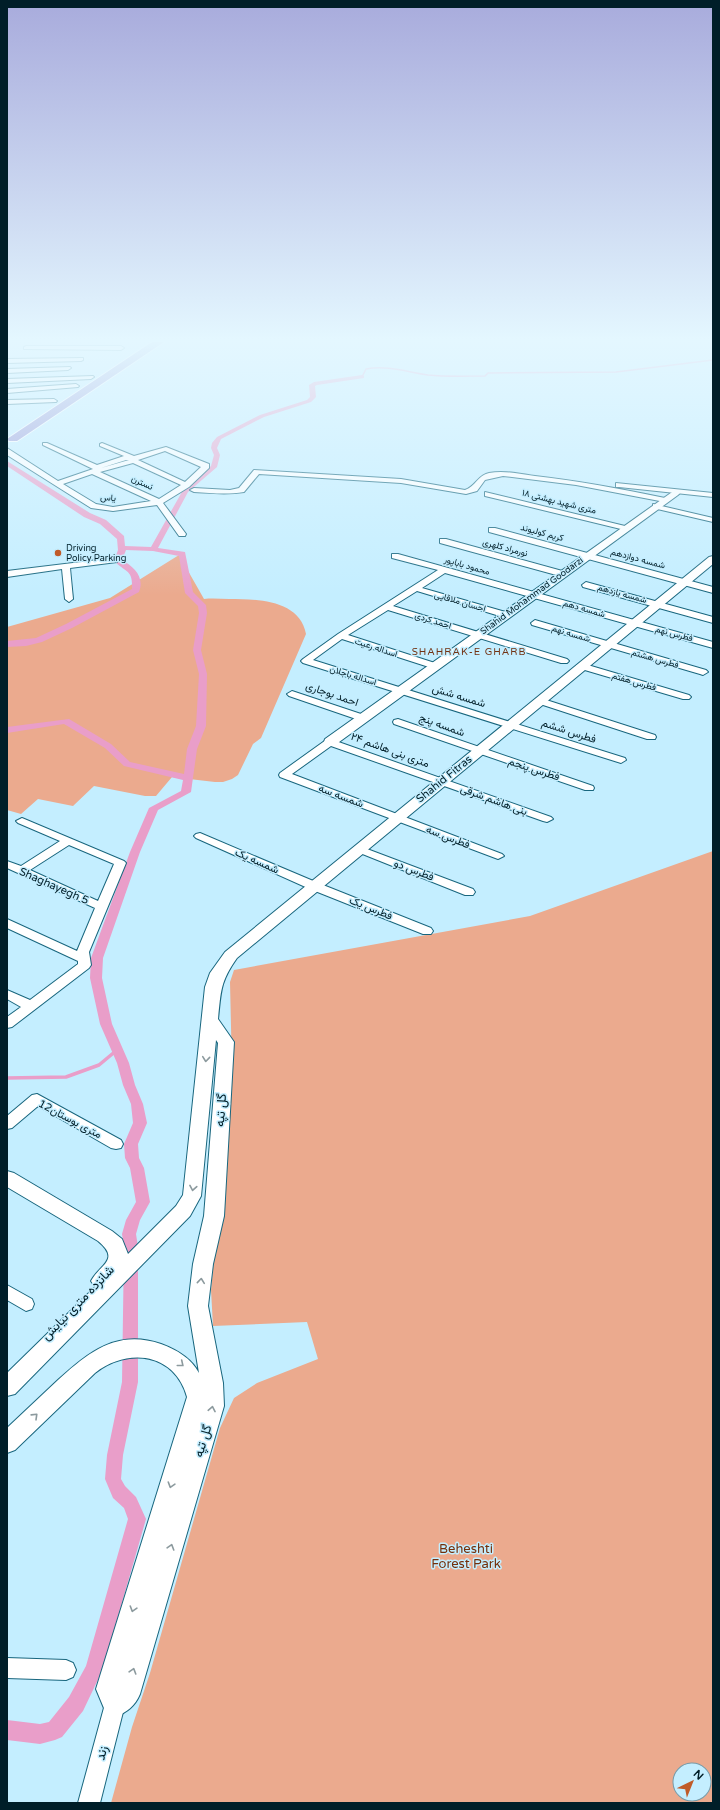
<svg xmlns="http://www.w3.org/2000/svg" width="720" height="1810" font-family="'Varela Round',Vazirmatn,sans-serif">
<rect width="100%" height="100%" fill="#c4eeff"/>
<!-- green -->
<path fill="#ebaa8e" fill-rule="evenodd" d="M179,555L204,599C213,598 221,599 229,599C257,599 300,600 306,634L261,738L253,744L238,775L232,779L223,782H215L172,777L156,796H145L94,786L73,806L38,799L21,814L7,810V627L110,598Z
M713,851V1803H111L132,1727L150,1673L220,1428L234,1398L257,1383L318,1359L307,1322L213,1326L211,1290L232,1071L230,982L234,970L530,916ZM680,1770H704V1794H680Z"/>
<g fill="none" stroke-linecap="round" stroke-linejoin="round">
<!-- stream-far1 -->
<path stroke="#e99ec9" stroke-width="1.5" d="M362,377L366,369C387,365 407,372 428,375C447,377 466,376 485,376L488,373L616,372L713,360"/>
<!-- stream -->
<path stroke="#e99ec9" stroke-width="3.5" d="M7,1078L66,1077L99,1065L117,1050"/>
<!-- canal -->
<path fill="#e99ec9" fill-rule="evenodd" d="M362,375L364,376V378L317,385L315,386L316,397L311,402L264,417L221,439L217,448L220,455L217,467L188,492L158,548L185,552L193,592L206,605L207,613L201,650L207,674L206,726L197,749L191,792L158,810L140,852L103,958L102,978L112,1024L129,1063L135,1085L143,1104L147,1123L138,1144L139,1158L144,1168L150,1202L140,1220L136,1234L138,1247V1382L123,1455L121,1479L125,1486L136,1497L146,1519L103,1669L83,1711L62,1737L55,1740L40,1744L7,1740V1720L40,1724L49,1722L69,1697L86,1666L128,1519L124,1508L113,1498L105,1479L107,1455L122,1382L124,1247L122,1234L126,1220L136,1202L130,1168L125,1158L124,1144L133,1123L131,1104L123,1085L117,1063L100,1024L90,978L91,958L130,852L149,808L181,791L183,780L124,766L105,748L64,724L7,733V727L69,719L111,744L130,762L184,774L187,749L196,726L199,674L193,650L199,613L198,606L185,593L179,556L153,551L126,550L122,560C134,567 145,577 139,592L72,628L42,642L26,646L7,647V641L36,638L66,624L132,589C133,569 126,573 114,561L118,550L117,539L100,524L84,517L7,466V461L90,513L106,520L124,536L125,546L151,547L183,490L211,466L214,455L211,448L212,443L217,437L260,415L307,400L310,397L309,385L314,382Z"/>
<!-- minor casing -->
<g stroke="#18667e" stroke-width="2">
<path id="minor" d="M26,346H121L124,348L121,350L24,349V347Z
M83,358V360L81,361L7,363V359Z
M70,367L71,368L68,370L7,373V369Z
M93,376L94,377L91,379L7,383V379Z
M76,384L79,386L78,387L7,393V389Z
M54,399L57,401L56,402L7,404V400Z
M43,443H47L97,465L124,456L100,446V444L102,443L134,456L166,447L209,464V468L189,487L163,503L186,534L185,536H179L157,505L113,511L91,508L7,455V448L58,481L93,469L43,445ZM165,451L201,467L185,482L138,460ZM126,460H129L101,468ZM133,463L181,485L159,499L100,472ZM92,474L151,501L113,507L96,504L63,484Z
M254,470L401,479L465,490C476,486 478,475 489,473C504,470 520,474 535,476C579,481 622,489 665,498L669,500L665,502L576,485L503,476L485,480L477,491L466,494L401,483L259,474L244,492C227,495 211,493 194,492L190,490L194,488L230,490L239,488Z
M616,483L713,493V497L619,487H616Z
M485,492L625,526L629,528L625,530L485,496Z
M653,504L713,518V522L653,508Z
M489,528H495L713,587V593L489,532Z
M440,539H446L566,572L567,574L563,577L560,576L440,543Z
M392,554H398L713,642V648L445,573L422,588L509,613L510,615L506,618L503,617L417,591L393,606L567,659L569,661L567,663H561L388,610L348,635L438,664L440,666L438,668H432L342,639L313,660L625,758L626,760L621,763L303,663L301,661L303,659L338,634L438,570L392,558Z
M114,558L118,560L117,562L70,568L73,599L69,602L65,599L62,569L7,577V571Z
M586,582L713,617V623L583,587L582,585Z
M535,620L706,670L708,672L703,675L700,674L532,625L531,623Z
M581,663L689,695L691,697L689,699H683L578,668L576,666Z
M292,691L367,716L368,718L363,721L359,720L289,696L287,694Z
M540,698L655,735L656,737L655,739H647L537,703L535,701L537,699Z
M398,719L593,786L594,788L593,790H585L394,724L393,722L394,720Z
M330,739L551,817L553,819L547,822L543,821L331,746L292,774L502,854L504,856L498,859L280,777L279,775L280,773L326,740Z
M22,818L124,861L126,863L89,952L91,965L89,968L12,1027L7,1028V1017L21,1007L7,999V990L30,1000L78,964V961L7,928V919L77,951L95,908L7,868V861L21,866L60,841L18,823L16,821ZM69,845L114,864L98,901L30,870Z
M200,833L318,883L431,928L433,931L431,934H423L310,889L196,838L194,836L196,834Z
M359,846L473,889L475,892L473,895H465L355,851L353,849L355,847Z
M37,1094L121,1140L123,1144L121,1148L116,1149L111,1148L38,1106L12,1128L7,1129V1116L32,1095Z
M7,1285L32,1299L34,1304L32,1309L26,1311L7,1300Z
M7,1658L66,1660L73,1663L76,1670L73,1677L66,1680L7,1678Z
M115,1694L122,1697L125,1704L100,1803H78L105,1704L108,1697Z"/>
</g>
<!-- tertiary casing -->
<g stroke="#18667e" stroke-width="2">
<path id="tertiary" d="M675,490L680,493L678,495L335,745H325L324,742L325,739Z
M713,556V564L237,958C220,982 221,991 218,1019L234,1042L224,1216L213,1264L208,1306L223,1383L224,1406L140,1694C135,1706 127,1712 115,1717L106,1713L96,1689L187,1397C175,1353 128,1347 95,1373L15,1450L7,1453V1428C24,1412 41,1396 58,1380C89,1352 117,1329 161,1344C177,1350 191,1358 199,1373L188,1306L193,1264L204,1216L218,1043L216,1040L201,1196L190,1216L15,1394L7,1396V1373L95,1287L91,1281C100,1264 121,1260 98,1241L7,1187V1171L14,1173L112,1231L122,1239L128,1254L176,1206L183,1195L205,987L210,973L225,952L709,557Z"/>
</g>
<!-- trunk casing -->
<g stroke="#fff" stroke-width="2">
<path id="trunk" d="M152,342H164L17,441H9L7,439Z"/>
</g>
<!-- minor -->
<use href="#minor" fill="#fff" fill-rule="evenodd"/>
<!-- tertiary -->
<use href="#tertiary" fill="#fff" fill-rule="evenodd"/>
<!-- trunk -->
<use href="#trunk" fill="#9a98d6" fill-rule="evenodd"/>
</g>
<!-- one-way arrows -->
<defs><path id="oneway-chevron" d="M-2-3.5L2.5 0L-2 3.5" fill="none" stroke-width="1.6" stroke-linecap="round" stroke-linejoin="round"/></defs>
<g stroke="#8c9a9e">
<use href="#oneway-chevron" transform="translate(206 1059) rotate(96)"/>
<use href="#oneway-chevron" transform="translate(193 1188) rotate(100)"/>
<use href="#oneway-chevron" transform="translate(201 1281) rotate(-84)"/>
<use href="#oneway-chevron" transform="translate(181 1364) rotate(39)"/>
<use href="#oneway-chevron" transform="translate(212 1409) rotate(-79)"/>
<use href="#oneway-chevron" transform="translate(35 1416) rotate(-44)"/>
<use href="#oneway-chevron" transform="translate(171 1485) rotate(107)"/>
<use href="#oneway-chevron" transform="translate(171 1547) rotate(-73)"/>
<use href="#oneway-chevron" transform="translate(133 1609) rotate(107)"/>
<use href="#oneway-chevron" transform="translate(133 1671) rotate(-73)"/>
</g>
<!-- sky -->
<linearGradient id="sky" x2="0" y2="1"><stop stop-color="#a8abdc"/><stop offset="0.57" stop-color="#e4f7ff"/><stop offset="1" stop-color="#e4f7ff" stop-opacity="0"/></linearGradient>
<rect width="720" height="595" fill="url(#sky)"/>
<!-- markers -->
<circle fill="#c05b29" stroke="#c4eeff" stroke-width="1.5" cx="58" cy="553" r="4"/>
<g text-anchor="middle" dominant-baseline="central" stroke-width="3" stroke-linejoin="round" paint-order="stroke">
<!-- far-street labels -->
<g font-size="9" fill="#001e28" stroke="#c4eeff">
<text transform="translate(142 483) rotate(25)">نسترن</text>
<text transform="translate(108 498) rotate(4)">یاس</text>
<text transform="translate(559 502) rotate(14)">۱۸ متری شهید بهشتی</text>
<text transform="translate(542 533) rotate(15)">کریم کولیوند</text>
<text transform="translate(505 548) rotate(15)">نورمراد کلهری</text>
<text transform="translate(638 559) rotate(15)">شمسه دوازدهم</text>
<text transform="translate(467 566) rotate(16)">محمود باباپور</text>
<text transform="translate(622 594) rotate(15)">شمسه یازدهم</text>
<text transform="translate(532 596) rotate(-36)">Shahid Mohammad Goodarzi</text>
<text transform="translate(460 602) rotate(16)">احسان ملاقایی</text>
<text transform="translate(584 609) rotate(16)">شمسه دهم</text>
<text transform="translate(433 621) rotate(17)">احمد کردی</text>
<text transform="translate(571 634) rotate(17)">شمسه نهم</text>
<text transform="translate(674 634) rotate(15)">فطرس نهم</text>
<text transform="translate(376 648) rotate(18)">اسداله رعیت</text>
<text transform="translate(655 659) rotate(16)">فطرس هشتم</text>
<text transform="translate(353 676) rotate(17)">اسداله باجلان</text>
<text transform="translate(634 682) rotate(16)">فطرس هفتم</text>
</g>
<!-- far-poi labels -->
<g font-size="9" fill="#001e28" stroke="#c4eeff" text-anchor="start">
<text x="66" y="548">Driving<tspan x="66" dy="10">Policy Parking</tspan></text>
</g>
<!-- far-neighbourhood labels -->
<g font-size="10" letter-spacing="1" fill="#723212" stroke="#c4eeff">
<text x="469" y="652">SHAHRAK-E GHARB</text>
</g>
<!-- street labels -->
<g font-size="11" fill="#001e28" stroke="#c4eeff">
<text transform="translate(332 694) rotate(19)">احمد بوجاری</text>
<text transform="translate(459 696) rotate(17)">شمسه شش</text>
<text transform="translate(442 725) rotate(20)">شمسه پنج</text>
<text transform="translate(569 731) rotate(18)">فطرس ششم</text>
<text transform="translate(390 750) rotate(20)">۲۴ متری بنی هاشم</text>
<text transform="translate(534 769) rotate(18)">فطرس پنجم</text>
<text transform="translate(444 779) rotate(-39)">Shahid Fitras</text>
<text transform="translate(341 796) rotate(21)">شمسه سه</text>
<text transform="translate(494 800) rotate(20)">بنی هاشم شرقی</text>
<text transform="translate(448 837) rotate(21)">فطرس سه</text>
<text transform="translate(257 861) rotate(24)">شمسه یک</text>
<text transform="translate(414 870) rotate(21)">فطرس دو</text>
<text transform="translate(54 886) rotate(24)">Shaghayegh 5</text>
<text transform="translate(371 908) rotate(22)">فطرس یک</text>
<text transform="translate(70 1119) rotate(28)">12متری بوستان</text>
</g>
<!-- near-street labels -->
<g font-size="13" fill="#001e28" stroke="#c4eeff">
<text transform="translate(221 1110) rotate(-86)">گل تپه</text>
<text transform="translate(78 1303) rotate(-46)">شانزده متری نیایش</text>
<text transform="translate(203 1441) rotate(-73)">گل تپه</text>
<text transform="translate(102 1753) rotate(-75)">زند</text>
</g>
<!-- near-park labels -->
<g font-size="13" fill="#742f0a" stroke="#c4eeff">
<text x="466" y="1549">Beheshti<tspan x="466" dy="15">Forest Park</tspan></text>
</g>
</g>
<!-- border -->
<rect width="720" height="1810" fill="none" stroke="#001e28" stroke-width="16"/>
<!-- north arrow -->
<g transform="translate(692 1782) rotate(43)"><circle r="19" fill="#c4eeff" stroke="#769ba9"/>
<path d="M0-3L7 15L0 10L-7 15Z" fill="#c05b29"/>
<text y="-6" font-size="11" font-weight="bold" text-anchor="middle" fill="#001e28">N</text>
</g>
</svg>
